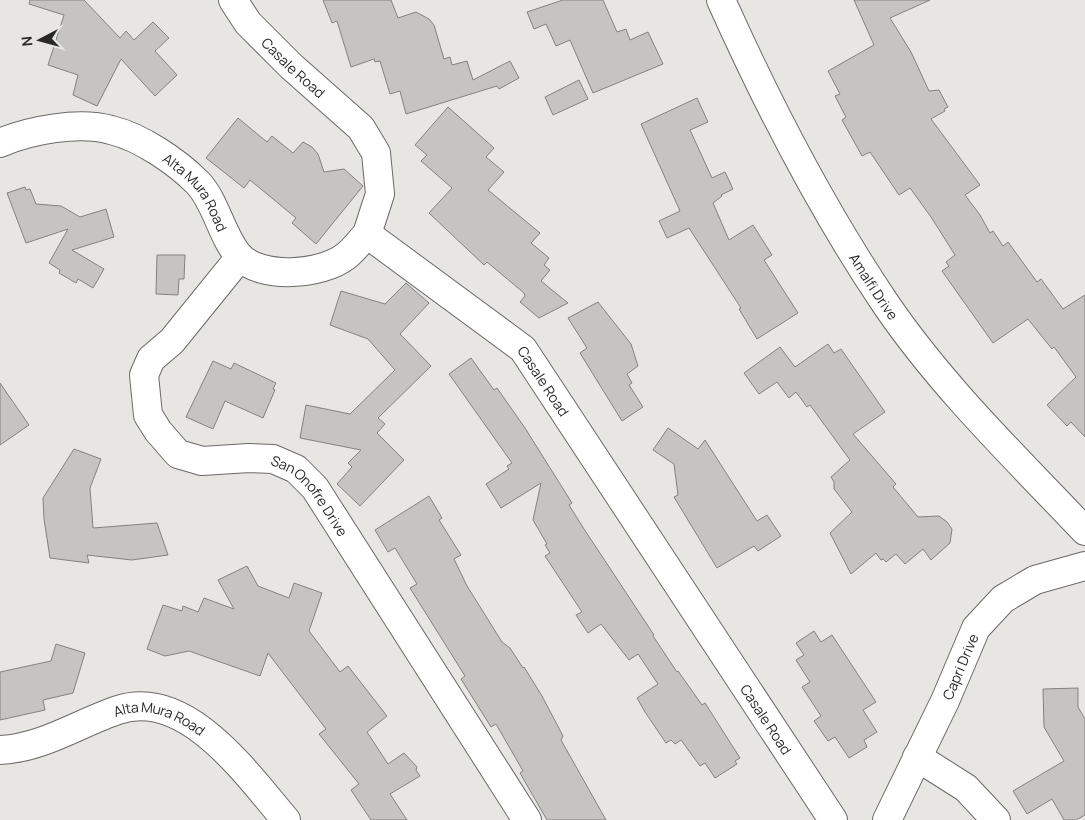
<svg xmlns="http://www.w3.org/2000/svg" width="1085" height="820" font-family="Manrope,sans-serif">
<rect width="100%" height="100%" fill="#e7e6e3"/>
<!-- building -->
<path fill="#c6c4c1" stroke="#848280" d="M30,0H84L120,38L126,31L134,40L153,22L169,38L155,51L177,75L155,96L121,59L97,106L73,95L78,75L48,65L64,15L29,4Z
M323,0H391L398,18L416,12L429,19L434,25L444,59L450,57L452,65L467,61L473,80L510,61L519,78L499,89L497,86L406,114L400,91L390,94L380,61L375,62L374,59L351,67L337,21L332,23Z
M563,0H603L617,32L626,29L630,40L648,32L663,64L593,93L570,40L556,46L546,24L534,29L527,12Z
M854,0H930L890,18L911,52L929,91L939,90L948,107L944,109L945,111L931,119L980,185L965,195L980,215L990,233L993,231L1003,246L1008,242L1037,282L1041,279L1063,309L1085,295V437L1071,422L1067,426L1047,405L1076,377L1054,347L1052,349L1028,319L993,343L942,271L949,266L946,262L955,255L931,217L910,188L899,195L870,152L862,156L842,120L846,117L835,96L840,94L828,71L874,45Z
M579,80L588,99L553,115L545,97Z
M697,98L708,122L690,130L712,178L725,172L733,189L721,195L722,196L713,203L729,240L753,225L772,255L764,260L798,313L757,339L739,309L741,308L689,228L667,238L659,221L680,211L641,124Z
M448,107L494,148L486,157L504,172L488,190L540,233L531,243L549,258L544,265L550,270L541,281L568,303L539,318L520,302L525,296L524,293L487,262L484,265L429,213L452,188L421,161L427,155L415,145Z
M238,118L267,142L272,136L293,153L303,142L312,147L318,154L324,172L344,169L363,186L316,244L292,223L296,218L250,180L244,188L206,158Z
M25,187L26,190L30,189L36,204L61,206L80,217L106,209L114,237L72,250L104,269L93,288L78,279L76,283L59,273L60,270L49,263L68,229L26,243L7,193Z
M157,255H185L184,279H179L178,295L156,294Z
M406,283L429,303L400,334L431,366L378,418L385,424L377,433L404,460L360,506L337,484L352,467L348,463L361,450L300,438L306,405L350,414L395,370L368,339L330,325L341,291L385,304Z
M598,302L631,344L638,366L627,374L632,383L629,385L643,407L622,421L580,353L587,348L568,318Z
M828,344L834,353L841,349L885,412L853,434L896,484L893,487L918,517L939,516L947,522L952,529L950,543L931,560L923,549L905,564L896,554L886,562L883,559L881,560L876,553L851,574L830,533L852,512L834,489V482L831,477L850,460L810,405L807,407L796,392L789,398L777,382L759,394L744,373L780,347L795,367Z
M471,358L494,390L497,388L525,428L572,503L569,505L584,529L654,635L653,636L677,672L678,671L702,705L705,703L740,758L735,761L737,764L715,778L705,763L700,766L681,740L675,744L671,740L666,743L645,712L637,698L658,684L638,654L629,660L601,624L588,633L576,615L582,612L545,556L550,553L545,545L547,544L533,520L541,483L501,508L486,484L509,469L507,466L512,463L449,374Z
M213,361L231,369L234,363L276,383L273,389L275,390L263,418L225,401L213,429L186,417Z
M0,383L29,425L0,445Z
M668,428L698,449L705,440L757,521L767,515L781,536L758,551L754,546L717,568L674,497L678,495L674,464L653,450Z
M74,449L101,459L90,488L93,528L157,523L168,555L132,560L87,555L89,563L50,558L44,519L43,498Z
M429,496L442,518L439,520L461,555L454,559L467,586L502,642L510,648L523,668L524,667L542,696L563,736L561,740L606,820H547L520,773L523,771L496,724L491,727L461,679L465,676L410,588L417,584L395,548L388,552L375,530Z
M247,566L258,586L289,598L294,583L322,593L309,631L340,672L348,666L387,716L367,732L388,764L404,753L417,767L416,770L420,776L390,794L407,820H371L351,790L359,784L319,734L326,729L268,653L260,676L189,651L165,656L147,649L163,605L182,611L183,606L198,612L204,598L234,609L218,580Z
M814,631L821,642L832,635L876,702L863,710L877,732L864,740L867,747L849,758L835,737L828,741L814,721L821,716L802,687L810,682L796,660L804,655L796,643Z
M56,644L85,653L73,693L43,700L45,710L0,720V672L51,661Z
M1078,688V707L1085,719V815L1076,820H1064L1052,799L1027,814L1013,791L1064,761L1044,727L1043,689Z"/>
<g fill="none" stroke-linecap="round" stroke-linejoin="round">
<!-- minor casing -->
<g stroke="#6b6a67" stroke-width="30">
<g id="minor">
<path id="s1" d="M233,0L248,23L291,66L361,128L376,153L380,194L367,234L523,349L833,820"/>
<path id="s2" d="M721,0C768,105 821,208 885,303C942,387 1016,458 1085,531"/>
<path id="s3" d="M0,143C30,130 79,121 111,130C141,137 177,162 198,183C216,202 222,237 239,256C261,280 322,275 346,256C354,250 360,241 367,234"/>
<path id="s4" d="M240,257L172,341L151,359L144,375L148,415L158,431L178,454L202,461L249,458L273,459L296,469L315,488L527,820"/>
<path id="s5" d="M0,750C43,748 79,723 118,710C187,687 248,776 286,820"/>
<path d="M917,757L966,788L996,820"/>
<path id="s6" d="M887,820L945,701L976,628L1003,599L1035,580L1085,566"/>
</g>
</g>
<!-- minor -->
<use href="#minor" stroke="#fff" stroke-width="28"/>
</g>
<g text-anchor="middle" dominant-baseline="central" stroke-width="4" stroke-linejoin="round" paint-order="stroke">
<!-- street labels -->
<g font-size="14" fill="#282826" stroke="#e7e6e3">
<text stroke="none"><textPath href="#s1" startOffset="91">Casale Road</textPath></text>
<text stroke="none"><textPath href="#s3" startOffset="222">Alta Mura Road</textPath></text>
<text stroke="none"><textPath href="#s2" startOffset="325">Amalfi Drive</textPath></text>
<text stroke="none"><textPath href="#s1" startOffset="526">Casale Road</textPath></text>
<text stroke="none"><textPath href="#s4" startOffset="392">San Onofre Drive</textPath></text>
<text stroke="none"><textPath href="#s6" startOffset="170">Capri Drive</textPath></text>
<text stroke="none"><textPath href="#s1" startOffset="931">Casale Road</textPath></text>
<text stroke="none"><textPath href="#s5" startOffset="169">Alta Mura Road</textPath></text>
</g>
</g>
<!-- north arrow -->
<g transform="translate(40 40) rotate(264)" stroke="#e7e6e3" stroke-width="4" paint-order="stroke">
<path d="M0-4L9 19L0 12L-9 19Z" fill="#282826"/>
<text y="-8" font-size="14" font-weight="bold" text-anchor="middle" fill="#282826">N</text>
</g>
</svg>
